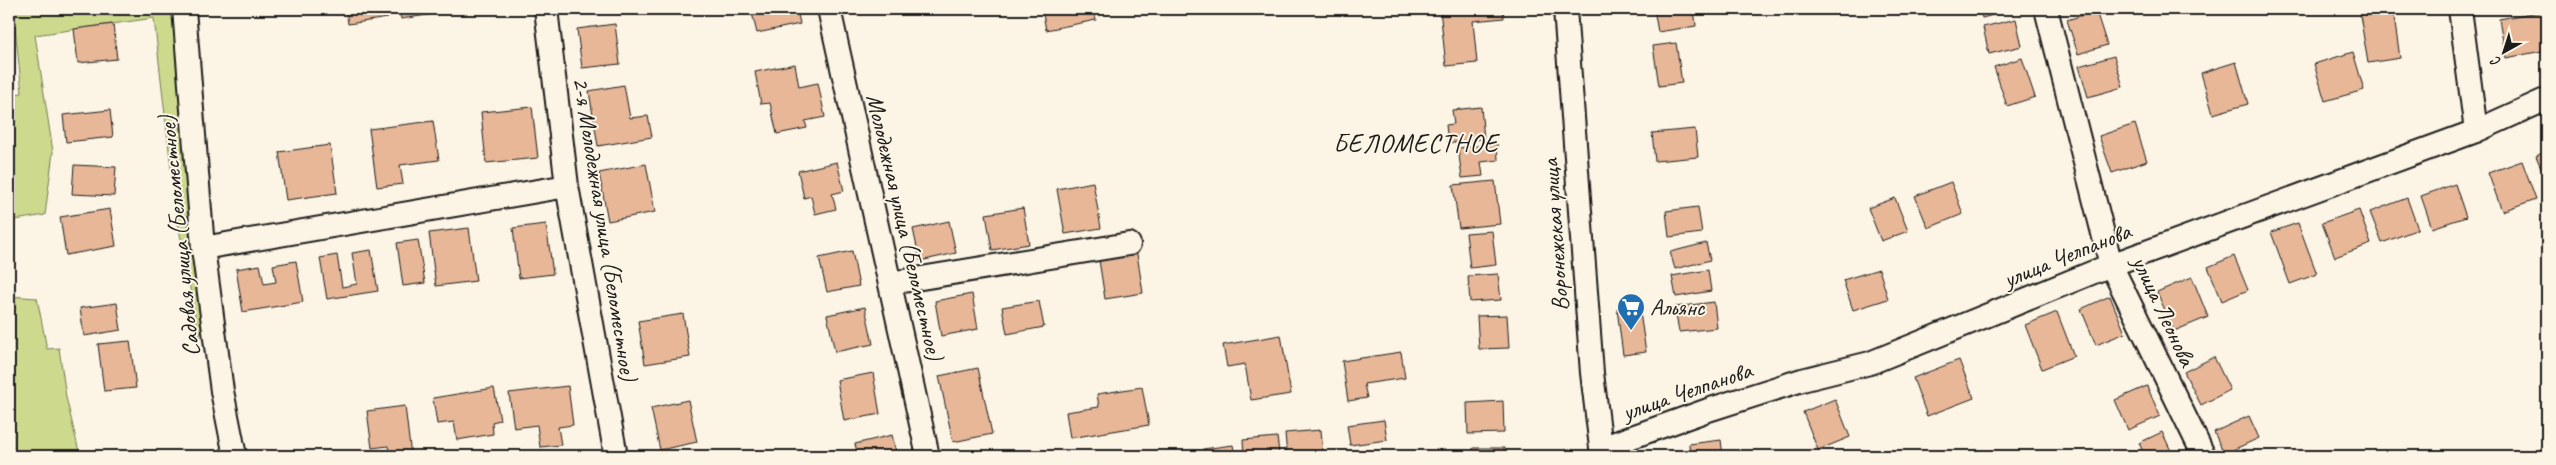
<svg xmlns="http://www.w3.org/2000/svg" width="2556" height="465" font-family="Caveat,sans-serif">
<rect width="100%" height="100%" fill="#fcf5e5"/>
<filter id="ink" filterUnits="userSpaceOnUse"><feTurbulence type="fractalNoise" baseFrequency=".02" numOctaves="2"/><feDisplacementMap in="SourceGraphic" scale="10" xChannelSelector="R" yChannelSelector="G"/><feConvolveMatrix kernelMatrix="1 2 1 2 8 2 1 2 1" color-interpolation-filters="sRGB"/></filter>
<g filter="url(#ink)">
<!-- green -->
<path fill="#cdda8d" stroke="#747b54" d="M13,9H184L211,303L199,337L176,212L154,18L35,35L53,152L45,215L9,221V95L22,93Z
M9,296L37,298L47,349L59,348L66,397L80,456H9Z"/>
<!-- building -->
<path fill="#e7b798" stroke="#1c1c1c" d="M346,9H387L388,18L348,24Z
M399,9H439L440,13L401,19Z
M722,9H739L740,11L723,14Z
M751,9H797L800,24L757,33Z
M1042,9H1093L1096,20L1046,30Z
M1440,9H1503L1504,18L1473,21L1477,63L1446,66Z
M1654,9H1694L1696,26L1658,32Z
M1980,9H2016L1982,18Z
M2393,10L2400,58L2368,63L2360,15Z
M2096,11L2107,45L2078,54L2067,20Z
M2543,11L2547,34V50L2506,58L2499,19Z
M2016,19L2022,46L1989,54L1983,27Z
M113,24L117,59L78,63L74,29Z
M615,24L620,64L582,68L577,29Z
M1676,43L1682,83L1659,86L1653,46Z
M2353,52L2364,90L2325,101L2314,64Z
M2114,56L2123,87L2088,97L2079,66Z
M2022,58L2035,97L2007,106L1994,67Z
M2236,62L2248,104L2213,114L2201,73Z
M795,64L799,87L818,83L825,117L805,121L807,128L777,134L770,103L761,104L755,72Z
M624,85L630,118L648,116L652,137L598,146L589,91Z
M532,107L538,158L486,163L481,112Z
M1481,107L1484,139L1448,143L1446,125L1454,124L1452,110Z
M110,110L113,137L66,142L63,115Z
M433,121L439,160L400,165L403,184L377,187L369,129Z
M2135,124L2147,161L2112,173L2099,136Z
M1695,129L1698,157L1655,161L1652,133Z
M1497,144L1498,160L1481,162L1483,176L1462,178L1458,148Z
M330,145L337,193L286,200L279,152Z
M2547,151V182L2536,156Z
M2522,161L2536,199L2502,211L2488,173Z
M837,162L844,191L832,194L836,209L815,214L811,196L804,198L798,171Z
M646,164L655,212L608,221L599,173Z
M74,165L116,167L114,196L72,194Z
M1495,181L1500,224L1459,228L1453,185Z
M1093,182L1101,228L1065,234L1057,189Z
M1951,182L1963,214L1928,228L1915,196Z
M2455,184L2466,217L2432,228L2421,196Z
M1895,198L1908,231L1881,241L1868,208Z
M2407,198L2418,229L2382,243L2370,212Z
M1698,207L1702,233L1669,237L1666,211Z
M1023,208L1029,244L992,250L986,214Z
M110,209L116,246L66,255L60,217Z
M2359,210L2371,244L2335,257L2322,223Z
M949,221L956,253L920,261L913,229Z
M2298,223L2317,274L2290,284L2271,232Z
M546,224L553,274L519,278L513,228Z
M469,228L476,281L436,286L429,233Z
M1492,231L1496,265L1470,268L1466,233Z
M418,240L425,283L403,286L397,243Z
M1706,243L1710,260L1675,269L1670,252Z
M371,250L378,291L327,299L320,258L337,255L342,287L357,284L352,253Z
M852,251L859,286L827,292L819,258Z
M1137,254L1143,293L1105,299L1099,260Z
M2234,256L2248,290L2222,301L2208,267Z
M296,261L303,302L243,312L236,269L260,265L264,284L276,282L273,265Z
M1879,269L1888,299L1853,310L1843,280Z
M1708,270L1711,291L1676,297L1672,276Z
M1498,274L1501,300L1470,302L1468,276Z
M2192,277L2208,317L2174,331L2157,292Z
M972,294L978,329L941,336L935,301Z
M2110,296L2125,333L2096,345L2081,309Z
M1039,301L1044,327L1007,334L1002,307Z
M1714,302L1717,328L1679,332L1675,307Z
M117,303L121,330L84,336L80,308Z
M1639,306L1646,352L1623,355L1617,309Z
M865,307L873,344L835,352L827,315Z
M2057,312L2074,356L2042,369L2025,325Z
M683,314L690,357L645,364L638,321Z
M1507,315L1509,348L1479,349L1477,316Z
M1281,335L1291,394L1251,400L1245,364L1227,367L1223,345Z
M130,341L136,388L104,391L98,344Z
M1401,352L1405,378L1364,384L1367,398L1348,401L1342,361Z
M2214,357L2230,390L2201,405L2184,372Z
M1959,360L1974,398L1927,416L1913,378Z
M978,368L992,434L953,442L939,376Z
M873,373L880,414L844,421L837,380Z
M568,386L573,425L558,427L561,445L540,447L537,425L514,428L509,393Z
M2147,386L2160,416L2128,430L2115,400Z
M1142,387L1149,425L1070,438L1066,412L1099,407L1097,394Z
M494,388L500,420L492,422L493,434L457,440L454,422L437,424L433,398Z
M1835,399L1850,437L1818,450L1803,412Z
M688,400L697,442L660,450L651,408Z
M1503,401L1504,433L1468,434L1467,403Z
M405,406L411,456H390L388,446L372,448L367,411Z
M2249,416L2259,438L2224,454L2214,432Z
M1384,420L1387,440L1350,445L1347,425Z
M1321,430L1323,453L1287,456L1285,433Z
M2162,432L2173,455L2145,456L2139,443Z
M892,435L897,456H858L855,444Z
M1277,437L1279,453L1244,456L1243,440Z
M1721,440L1723,456H1690L1689,444Z
M1233,445L1235,456H1204L1203,449Z
M1473,448H1504L1505,456H1473Z"/>
<g fill="none" stroke-linecap="round" stroke-linejoin="round">
<!-- minor casing -->
<g stroke="#1c1c1c" stroke-width="26">
<path id="minor" d="M184,9L203,248L222,391L235,456
M546,9L567,186L616,456
M829,9L928,456
M1565,9L1592,373L1602,456
M2046,9L2111,265L2204,456
M2460,9L2476,131
M203,248L567,186
M891,283L1129,244
M1601,448L1708,410L1802,380L1870,363L2111,265L2476,131L2547,99"/>
</g>
<!-- minor -->
<use href="#minor" stroke="#fcf5e5" stroke-width="22"/>
</g>
</g>
<!-- icons -->
<defs>
<g id="supermarket-pin" transform="scale(1.4375)"><path d="M0 17L-7.5 6A9.5 9.5 0 1 1 7.5 6Z" fill="#1f6fb2" stroke="#fcf5e5"/><path d="M-6-5.5h2.5l.6 2H6L4.5 2H-2.5L-4.4-4H-6ZM-1.5 3.2a1.3 1.3 0 1 0 .1 0ZM3 3.2a1.3 1.3 0 1 0 .1 0Z" fill="#fff"/></g>
</defs>
<g fill-rule="evenodd">
<use href="#supermarket-pin" x="1631" y="307"/>
</g>
<g text-anchor="middle" dominant-baseline="central" stroke-width="4" stroke-linejoin="round" paint-order="stroke">
<!-- street labels -->
<g font-size="24" fill="#1c1c1c" stroke="#fcf5e5">
<text transform="translate(905 227) rotate(77)">Молодежная улица (Беломестное)</text>
<text transform="translate(605 229) rotate(81)">2-я Молодежная улица (Беломестное)</text>
<text transform="translate(1555 235) rotate(-94)">Воронежская улица</text>
<text transform="translate(179 236) rotate(-96)">Садовая улица (Беломестное)</text>
<text transform="translate(2067 255) rotate(-22)">улица Челпанова</text>
<text transform="translate(2164 311) rotate(65)">улица Леонова</text>
<text transform="translate(1687 391) rotate(-19)">улица Челпанова</text>
</g>
<!-- poi labels -->
<g font-size="24" fill="#1c1c1c" stroke="#fcf5e5" text-anchor="start">
<text x="1650" y="307">Альянс</text>
</g>
<!-- quarter labels -->
<g font-size="26" letter-spacing="1" fill="#1c1c1c" stroke="#fcf5e5">
<text x="1416" y="143">БЕЛОМЕСТНОЕ</text>
</g>
</g>
<!-- margin -->
<rect width="2556" height="465" fill="none" stroke="#fcf5e5" stroke-width="30"/>
<rect x="15" y="15" width="2526" height="435" fill="none" stroke="#1c1c1c" stroke-width="2" filter="url(#ink)"/>
<!-- north arrow -->
<g transform="translate(2504 52) rotate(219)" stroke="#fcf5e5" stroke-width="4" paint-order="stroke">
<path d="M0-4L9 19L0 12L-9 19Z" fill="#1c1c1c"/>
<text y="-8" font-size="14" font-weight="bold" text-anchor="middle" fill="#1c1c1c">С</text>
</g>
</svg>
